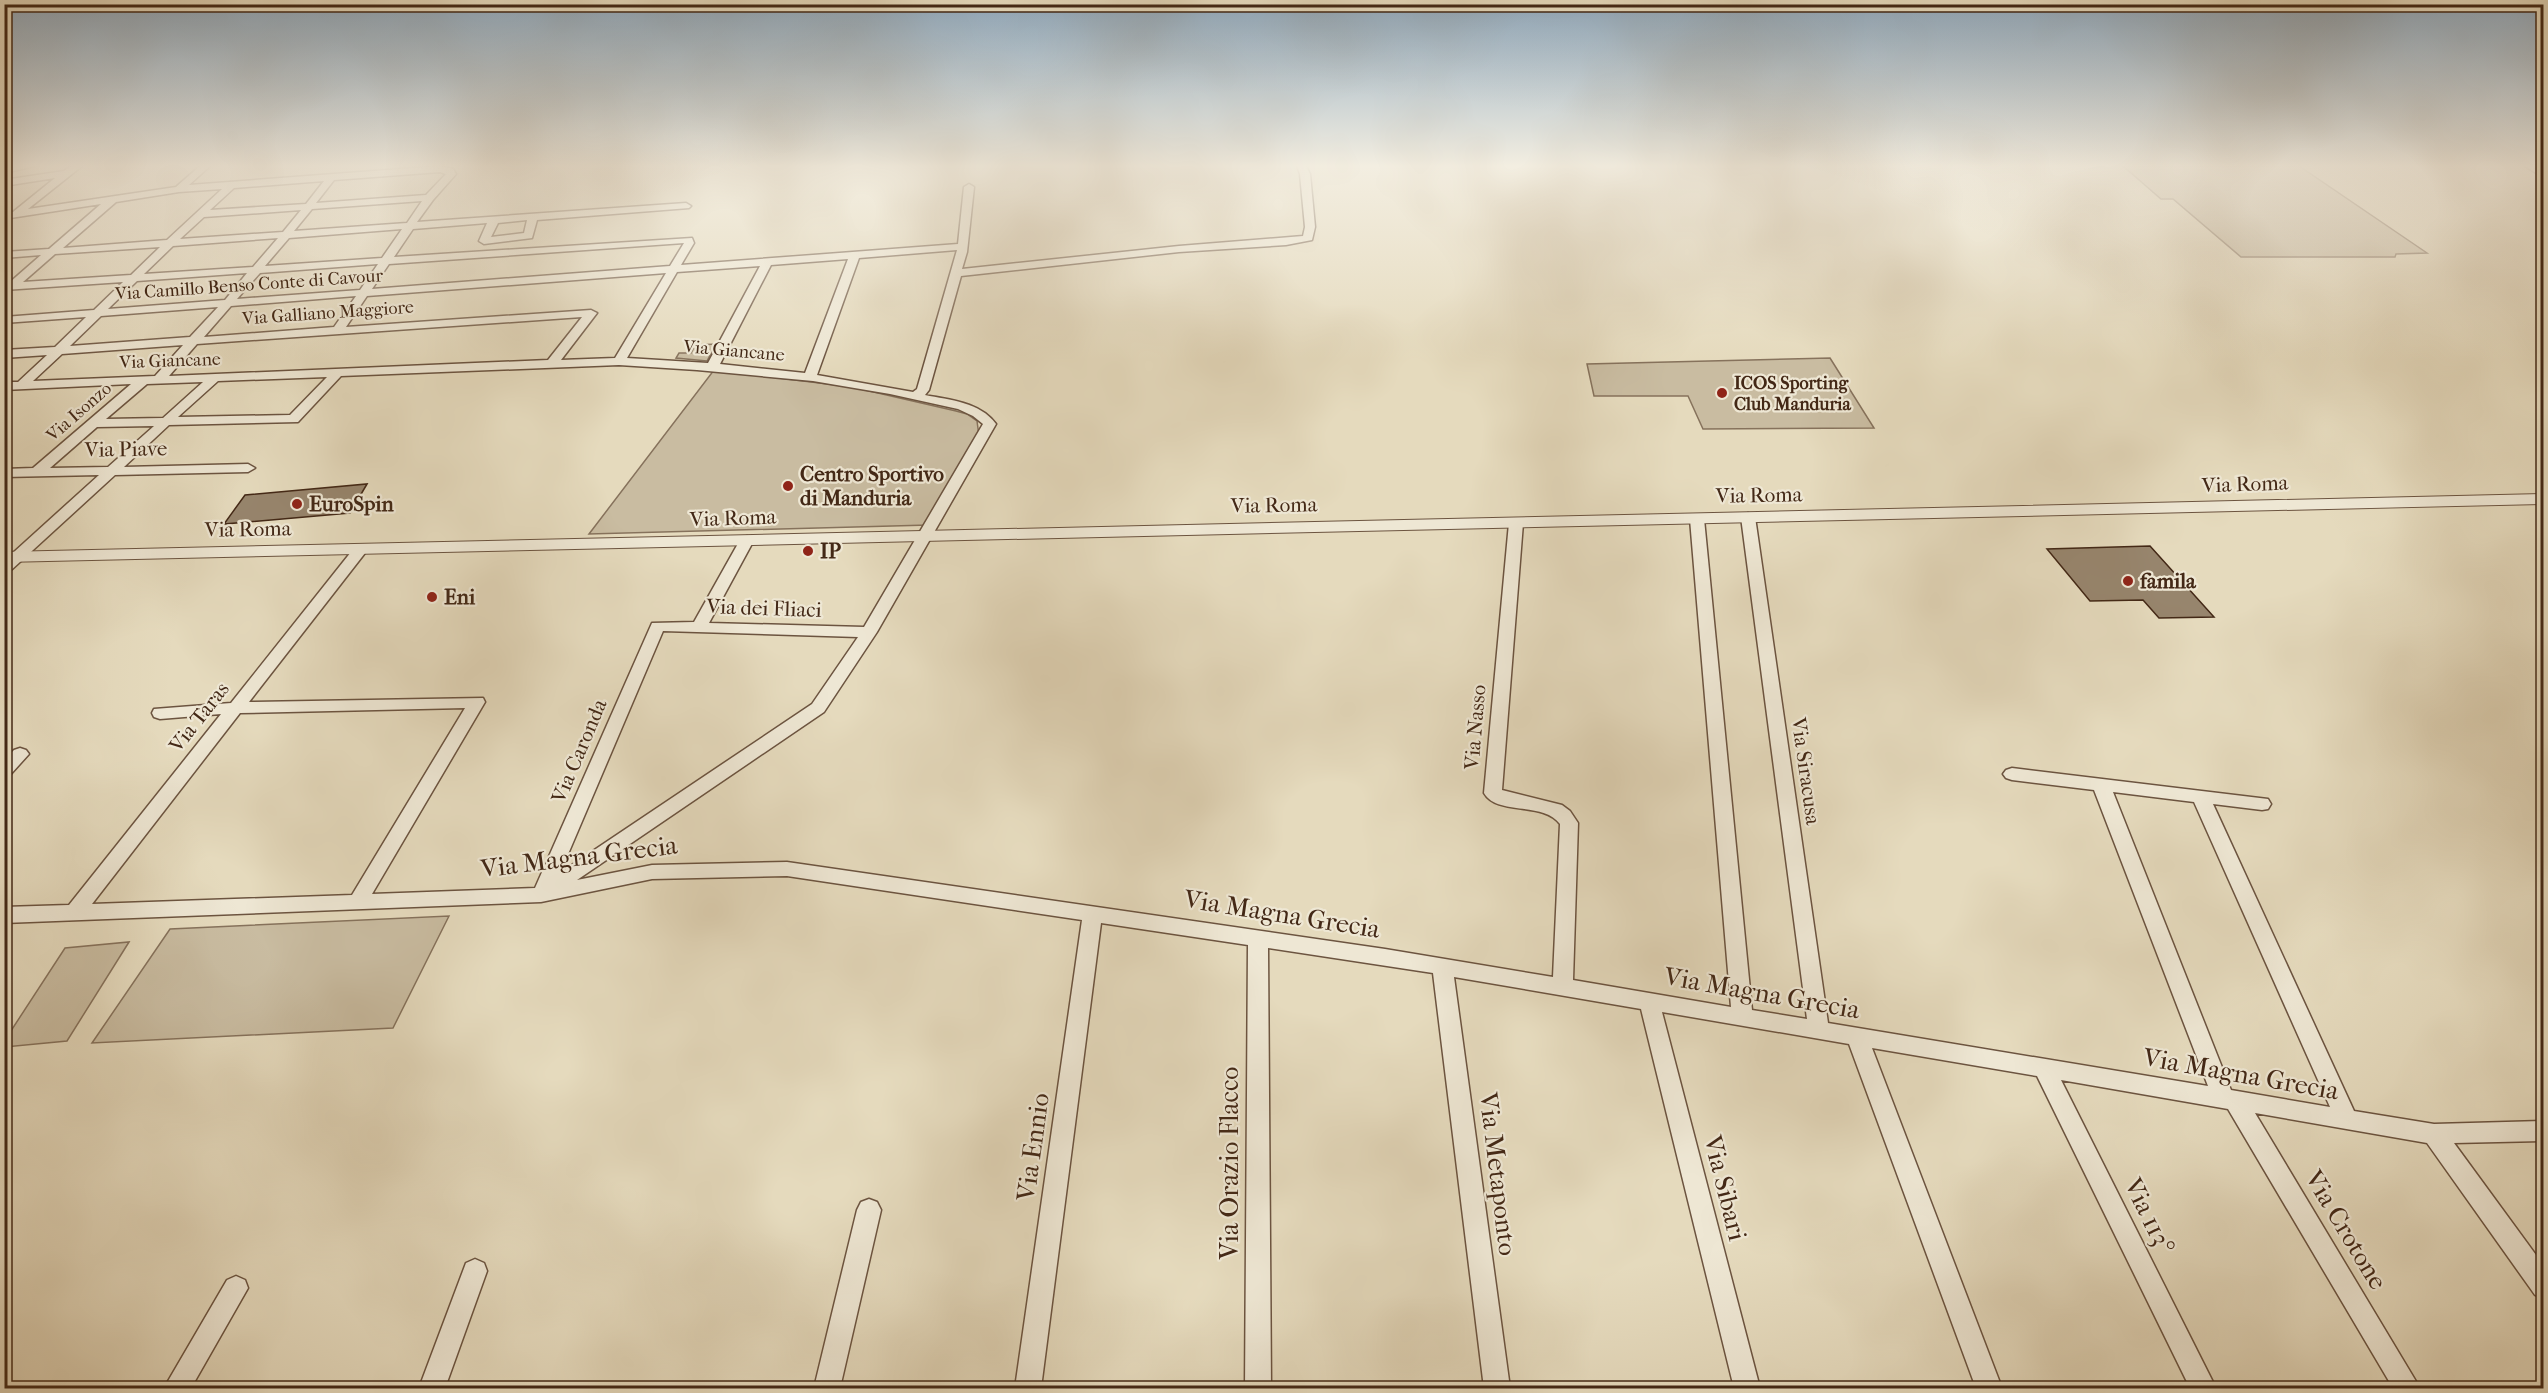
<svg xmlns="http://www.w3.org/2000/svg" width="2548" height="1393" font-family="'IM FELL French Canon',serif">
<rect width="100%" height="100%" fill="#e5dabd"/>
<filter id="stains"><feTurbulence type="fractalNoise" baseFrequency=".00333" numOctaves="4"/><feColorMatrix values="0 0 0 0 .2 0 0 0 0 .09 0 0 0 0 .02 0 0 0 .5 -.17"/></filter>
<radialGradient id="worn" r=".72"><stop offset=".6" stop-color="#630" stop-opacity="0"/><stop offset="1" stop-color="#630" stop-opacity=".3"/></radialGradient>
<!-- green -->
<path fill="#c9bca1" stroke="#86725c" stroke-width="1.5" d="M2123,166H2299L2427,253L2396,254L2395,257H2241L2173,199H2161Z
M716,344L707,361L676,358L679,353H691L695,345Z
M1830,358L1874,428L1703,429L1688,396H1594L1587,364Z
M714,370L852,387L956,411L967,414L977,421L979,436L929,525L589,534Z
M449,916L393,1028L92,1043L170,929Z
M129,942L67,1041L5,1047V1040L65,948Z"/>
<!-- building -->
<path fill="#97856d" stroke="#432816" stroke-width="1.5" d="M367,484L350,513L224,524L245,495Z
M2150,546L2214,617L2159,618L2143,600L2090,601L2047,549Z"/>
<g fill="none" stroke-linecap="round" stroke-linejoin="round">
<!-- minor casing -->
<g stroke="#6c5440" stroke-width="3">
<path id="minor" d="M13,166H35L4,173V167Z
M71,166H82L28,209L176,187L200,166H210L189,185L440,166L453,169L456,174L433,200L417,222L686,203L691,206L689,208L537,220L532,238L484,244L479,241L487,223L413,229L394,257L692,238L694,243L681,265L958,244L964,187L969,184L974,187L967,252L962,269L1179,246L1303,236L1305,227L1300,174L1297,166H1306L1310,174L1315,227L1312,240L1286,245L1179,252L961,276L929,390L925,395C950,400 980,402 996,424L877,632L824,712L577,880L652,865L787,862L1385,949L1553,977L1560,824C1543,801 1497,816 1484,793L1509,523L1516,519L1523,523L1502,790L1562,805L1570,811L1578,823L1573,980L1731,1007L1690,519L1697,515L1704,519L1752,1010L1807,1019L1741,517L1748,513L1755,517L1828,1023L2208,1086L2094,790L2012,780L2006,778L2003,774L2006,770L2012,768L2268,799L2271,804L2268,809L2262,810L2213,804L2354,1111L2434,1124L2544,1121V1141L2454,1143L2544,1266V1299L2535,1295L2427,1143L2255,1113L2420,1388H2393L2228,1109L2061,1080L2216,1388H2190L2037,1076L1872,1048L2002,1388H1976L1849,1044L1662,1012L1760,1388H1734L1641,1009L1454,977L1510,1388H1484L1433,973L1268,948L1271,1388H1245L1248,945L1101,923L1041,1388H1015L1082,920L787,876L652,879L541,902L4,923V907L69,905L221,714L160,719L154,717L152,713L154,709L231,703L355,547H365L367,550L365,553L249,702L483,698L485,702L372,894L535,888L652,623L694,622L740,540L747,536L754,540L709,623L864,627L983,424L973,416L958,409L890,394L813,381L697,370L619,365L341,376L298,422L169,425L124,467L248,464L255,468L248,472L115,475L9,572L4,573V561L99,475L4,477V469L33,468L131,384L4,390V382H18L47,355L4,358V350L55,347L86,317L4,323V317L94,310L123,282L4,290V284L9,283L41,255L4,258V252L49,249L101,204L4,219V213L13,212L55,178L4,186V180L64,171ZM440,172L446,174L426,195L316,203L334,180ZM324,181L306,204L210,210L234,188ZM222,189L167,240L63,248L116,202L179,192ZM422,201L407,223L294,231L312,209ZM301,210L283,232L180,239L204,217ZM527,220L524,233L491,237L498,223ZM402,229L382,258L265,266L289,238ZM278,238L253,267L144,274L173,246ZM684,243L670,266L372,289L389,264ZM160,247L131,275L23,282L55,254ZM957,250L917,389L913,392L817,375L859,258ZM848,259L805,373L720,364L771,265ZM378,264L360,290L237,299L260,273ZM760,266L708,363L627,358L677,272ZM247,273L225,300L108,309L137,281ZM666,273L615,358L561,360L597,313L591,310L346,327L367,296ZM356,296L334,327L204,337L231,306ZM218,307L190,337L70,346L101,316ZM582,317L548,360L169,376L197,344ZM183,345L155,376L33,381L62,354ZM327,377L290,415L178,417L218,381ZM203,382L163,418L106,419L147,384ZM154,426L108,467L50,468L97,427ZM663,631L858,637L812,704L560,873ZM465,708L352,895L92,904L240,713ZM2113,792L2194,802L2330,1107L2231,1090Z
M20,748L26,750L29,754L10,775L4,777V760L14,750Z
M869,1199L877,1202L881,1210L840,1388H814L857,1210L861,1202Z
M475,1259L484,1263L487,1271L445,1388H419L466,1263Z
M236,1276L245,1280L248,1288L191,1388H164L227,1280Z"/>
</g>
<!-- tertiary casing -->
<g stroke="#6c5440" stroke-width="2">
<path id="tertiary" d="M2544,494V504L4,562V552Z"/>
</g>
<!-- secondary casing -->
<g stroke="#432816" stroke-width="3">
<path id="secondary" d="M2525,166H2540L2544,168V178Z"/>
</g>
<!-- minor -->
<use href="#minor" fill="#eee7d4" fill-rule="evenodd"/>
<!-- tertiary -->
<use href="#tertiary" fill="#eee7d4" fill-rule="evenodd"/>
<!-- secondary -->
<use href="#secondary" fill="#eee7d4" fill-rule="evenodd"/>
</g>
<!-- sky -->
<linearGradient id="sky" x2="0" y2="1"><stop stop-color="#91abc0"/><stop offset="0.46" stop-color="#f3eee1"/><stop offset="1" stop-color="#f3eee1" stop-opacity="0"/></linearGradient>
<rect width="2548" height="361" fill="url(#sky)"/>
<!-- markers -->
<g fill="#8f2418" stroke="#eee7d4" stroke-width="2">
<circle cx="1722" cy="393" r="6"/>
<circle cx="788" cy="486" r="6"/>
<circle cx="297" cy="504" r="6"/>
<circle cx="808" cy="551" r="6"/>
<circle cx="2128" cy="581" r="6"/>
<circle cx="432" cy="597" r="6"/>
</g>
<g text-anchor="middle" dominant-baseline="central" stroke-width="4.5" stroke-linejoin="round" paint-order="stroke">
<!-- far-street labels -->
<g font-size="18" fill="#432816" stroke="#eee7d4">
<text transform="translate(249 285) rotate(-4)">Via Camillo Benso Conte di Cavour</text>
<text transform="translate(328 313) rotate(-4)">Via Galliano Maggiore</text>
<text transform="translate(734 351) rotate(5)">Via Giancane</text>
<text transform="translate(170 361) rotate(-2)">Via Giancane</text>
<text transform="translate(79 412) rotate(-41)">Via Isonzo</text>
</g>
<!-- far-poi labels -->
<g font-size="18" font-weight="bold" fill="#432816" stroke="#eee7d4" text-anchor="start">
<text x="1734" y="383">ICOS Sporting<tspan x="1734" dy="21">Club Manduria</tspan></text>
</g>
<!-- street labels -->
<g font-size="21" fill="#432816" stroke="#eee7d4">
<text transform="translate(126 449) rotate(-1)">Via Piave</text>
<text transform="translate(2245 484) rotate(-2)">Via Roma</text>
<text transform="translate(1759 495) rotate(-1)">Via Roma</text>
<text transform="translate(1274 505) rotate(-1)">Via Roma</text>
<text transform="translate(733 518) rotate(-2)">Via Roma</text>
<text transform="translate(248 529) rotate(-1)">Via Roma</text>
<text transform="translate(764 608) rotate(2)">Via dei Fliaci</text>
<text transform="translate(199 717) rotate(-52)">Via Taras</text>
<text transform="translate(1475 727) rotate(-85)">Via Nasso</text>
<text transform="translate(579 751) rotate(-67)">Via Caronda</text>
<text transform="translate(1806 771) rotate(82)">Via Siracusa</text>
</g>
<!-- poi labels -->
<g font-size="21" font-weight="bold" fill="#432816" stroke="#eee7d4" text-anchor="start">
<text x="800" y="474">Centro Sportivo<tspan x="800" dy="24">di Manduria</tspan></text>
<text x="309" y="504">EuroSpin</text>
<text x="820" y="551">IP</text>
<text x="2140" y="581">famila</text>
<text x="444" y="597">Eni</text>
</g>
<!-- near-street labels -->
<g font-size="26" fill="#432816" stroke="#eee7d4">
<text transform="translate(579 857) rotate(-7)">Via Magna Grecia</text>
<text transform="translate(1282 914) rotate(9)">Via Magna Grecia</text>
<text transform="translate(1762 993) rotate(10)">Via Magna Grecia</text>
<text transform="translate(2241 1074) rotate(10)">Via Magna Grecia</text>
<text transform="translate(1033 1147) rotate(-82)">Via Ennio</text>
<text transform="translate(1229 1163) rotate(-90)">Via Orazio Flacco</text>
<text transform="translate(1498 1174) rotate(83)">Via Metaponto</text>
<text transform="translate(1725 1188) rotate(76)">Via Sibari</text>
<text transform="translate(2149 1216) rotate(64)">Via 113°</text>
<text transform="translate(2346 1230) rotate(59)">Via Crotone</text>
</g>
</g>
<!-- margin -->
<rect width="2548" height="1393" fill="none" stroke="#e5dabd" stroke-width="24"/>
<rect x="6" y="6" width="2536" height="1381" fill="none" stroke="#432816" stroke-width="3"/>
<rect x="12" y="12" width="2524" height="1369" fill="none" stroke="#432816" stroke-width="1.5"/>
<rect width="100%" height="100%" filter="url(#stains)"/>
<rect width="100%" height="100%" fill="url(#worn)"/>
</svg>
